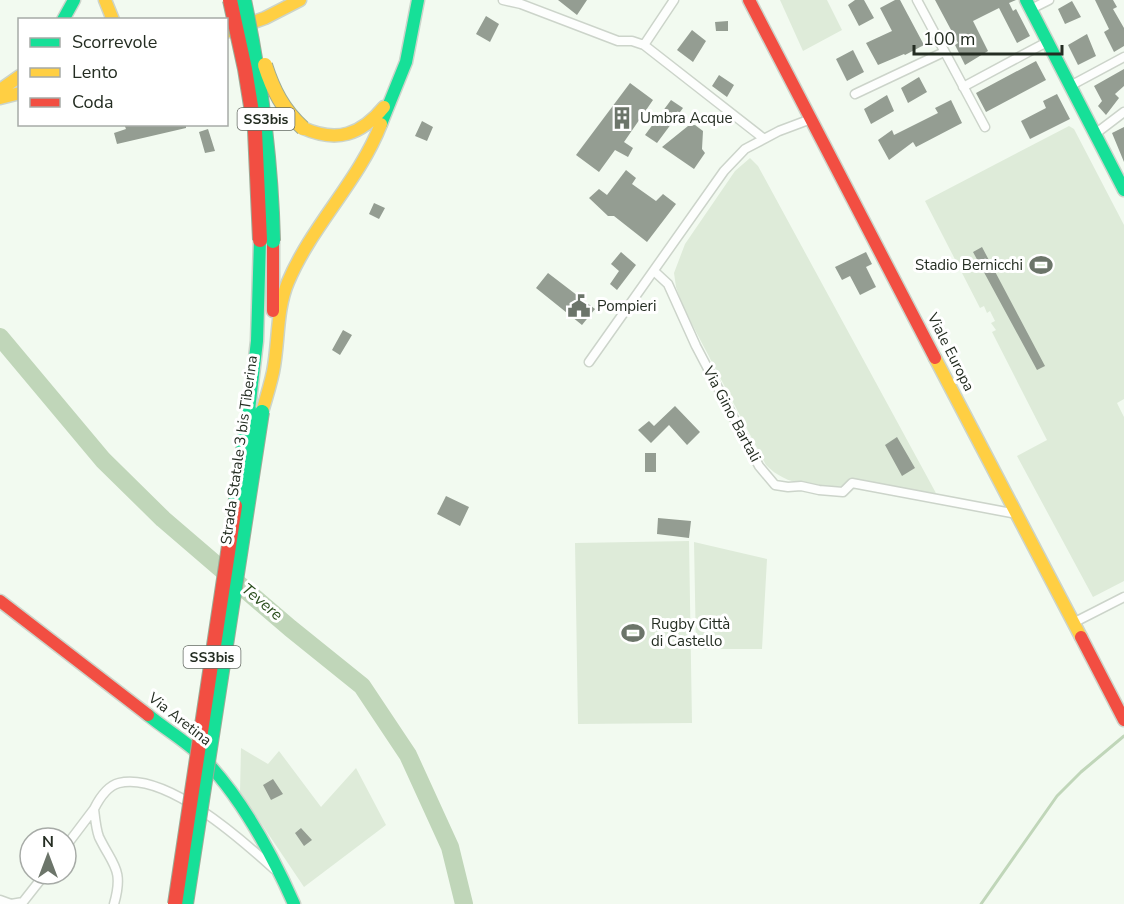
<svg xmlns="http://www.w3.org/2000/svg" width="1124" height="904" font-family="'Nunito Sans',sans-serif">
<rect width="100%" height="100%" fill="#f2faf0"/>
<!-- green -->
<path fill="#deebd9" d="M780,0H827L842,30L803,51Z
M1069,126L1074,129L1124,225V399L1117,403L1124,417V581L1093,597L1017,456L1047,440L992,332L996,330L991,323L995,321L990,311L987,313L984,306L980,308L925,201Z
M750,158L758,166L937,495L850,480L845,487C816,486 787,487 766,465L683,307L676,287L674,273L685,244L735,171Z
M689,541L692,723L578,724L575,543Z
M694,542L767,559L762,649H696Z
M241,748L268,764L279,751L321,807L356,768L386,825L304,887L240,792Z"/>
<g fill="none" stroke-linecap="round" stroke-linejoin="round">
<!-- stream -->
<path stroke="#c0d6b9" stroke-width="3" d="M981,904L1057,796L1081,772L1124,736"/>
<!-- river -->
<path stroke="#c0d6b9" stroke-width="18" d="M0,337L103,460L163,519L290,628L362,686L408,755L450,847L464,904"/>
</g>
<!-- building -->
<path fill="#949d92" d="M558,0H587L577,15Z
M855,0H864L874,18L859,26L848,5Z
M895,0H900L924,45L905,55L904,54L878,65L866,43L892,31L880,8Z
M935,0H1016L1009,3L1013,11L1016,9L1030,36L1017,43L999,8L973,21L988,51L965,65L955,45L958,43Z
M1095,0H1113L1117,7L1113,9L1124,28V46L1114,52L1104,32L1109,29Z
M1072,1L1081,17L1065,24L1058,9Z
M486,16L499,24L490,42L476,34Z
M728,21V31H716L715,22Z
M692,30L706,41L693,62L677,50Z
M1087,34L1096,56L1078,65L1068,45Z
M853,50L864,72L847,81L836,59Z
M1036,61L1046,80L986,112L976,93Z
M1124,69V86L1115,94L1119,98L1106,115L1098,106L1102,101L1094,86Z
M719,75L734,85L727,97L712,86Z
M919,77L927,92L908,103L901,88Z
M630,83L653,100L624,142L633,148L628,157L615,150L599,172L576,155Z
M1057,94L1070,119L1030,139L1021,121L1046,108L1043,101Z
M887,95L894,111L871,124L864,109Z
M671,100L683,108L657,143L645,135Z
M951,100L962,123L916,147L913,142L889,160L878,140L892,130L894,135L938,113L935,108Z
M422,121L433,127L427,141L415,136Z
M124,124H186V128L117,144L114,133L126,129Z
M695,125L703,131L702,149L705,153L694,169L662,147L688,126Z
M1124,127V162L1112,133Z
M208,129L215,151L205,153L199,132Z
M626,170L636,178L632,184L656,201L663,194L676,204L647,242L614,216H608L589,198L599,189L607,195Z
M374,203L385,208L379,219L369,214Z
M982,247L1045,366L1037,370L973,252Z
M621,252L636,265L617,290L610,284L619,271L611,264Z
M866,252L872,264L866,267L876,287L860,295L850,276L842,280L835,267Z
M548,273L595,309L582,325L536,288Z
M343,330L352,335L340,355L332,350Z
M675,406L700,432L687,445L669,425L651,443L638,430L649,421L654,426Z
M897,437L915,468L902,476L885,445Z
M645,453H656V472H645Z
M446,496L469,507L460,526L437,514Z
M658,518L691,521L689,538L657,534Z
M273,779L283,794L271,800L263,785Z
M301,828L312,840L304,846L295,833Z"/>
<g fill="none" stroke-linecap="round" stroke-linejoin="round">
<!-- street casing -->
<g stroke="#ccd4ca" stroke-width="11">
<path id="street" d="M503,0L521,4L618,41H632L644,45L763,138
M917,0L985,127
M1031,9L1049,0
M644,45L674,0
M1070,86L1124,57
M963,87L1047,42
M855,94L944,52
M1095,134L1124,112
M654,271L668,284L696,346L759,466L775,485L788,487L801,486L819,490L843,492L852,483L1017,514
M589,362L724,171L745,149L779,131L811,119
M1073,623L1124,597
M66,846L94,809
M0,900L11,904L23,902L45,874
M114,904C124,869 113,866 99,837C96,829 95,818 94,809C99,799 107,786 119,783C166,772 241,839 274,869"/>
</g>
<!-- fast casing -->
<g stroke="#ccd4ca" stroke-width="15">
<path id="fast" d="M1026,0L1124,190
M63,20L74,0
M381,124L406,62L418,0
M249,410L257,341L260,240
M148,715C165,729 186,741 202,757C242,798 271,852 294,904"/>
</g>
<!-- slow casing -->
<g stroke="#ccd4ca" stroke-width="15">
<path id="slow" d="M105,0L113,20
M226,32L265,18L300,0
M0,90L20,76
M0,98L20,93
M303,128C337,143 361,135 384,107
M935,358L1081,637
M262,412C266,399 270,386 273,372C279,343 276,310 288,282C312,225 359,181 381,124"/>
</g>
<!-- jam casing -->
<g stroke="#ccd4ca" stroke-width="15">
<path id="jam" d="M749,0L935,358
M273,241V311
M0,601L148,715
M1081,637L1124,720"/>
</g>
<!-- street -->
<use href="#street" stroke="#fdfefd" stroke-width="8"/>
<!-- fast -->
<use href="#fast" stroke="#16e098" stroke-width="12"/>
<!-- slow -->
<use href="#slow" stroke="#ffcf43" stroke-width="12"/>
<!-- jam -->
<use href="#jam" stroke="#f24e42" stroke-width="12"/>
<!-- fast-bridge casing -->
<g stroke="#9cab97" stroke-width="16" stroke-linecap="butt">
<path id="fast-bridge" d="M244,0C261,81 271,158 273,241
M235,506L249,410
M186,904L262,412"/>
</g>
<!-- slow-bridge casing -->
<g stroke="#9cab97" stroke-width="16" stroke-linecap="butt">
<path id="slow-bridge" d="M265,65C273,90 283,110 303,128"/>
</g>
<!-- jam-bridge casing -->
<g stroke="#9cab97" stroke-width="16" stroke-linecap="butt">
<path id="jam-bridge" d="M230,0L245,69L255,131L260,240
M175,904L235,506"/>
</g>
<!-- fast-bridge -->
<use href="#fast-bridge" stroke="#16e098" stroke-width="14"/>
<!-- slow-bridge -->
<use href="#slow-bridge" stroke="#ffcf43" stroke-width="14"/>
<!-- jam-bridge -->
<use href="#jam-bridge" stroke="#f24e42" stroke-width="14"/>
</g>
<!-- icons -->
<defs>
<g id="building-bare" transform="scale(1.8)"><path d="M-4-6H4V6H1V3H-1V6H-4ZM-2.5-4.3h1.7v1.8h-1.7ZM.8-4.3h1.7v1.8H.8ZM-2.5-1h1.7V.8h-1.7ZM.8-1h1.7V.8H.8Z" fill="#6c756a" stroke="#fff" stroke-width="2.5" paint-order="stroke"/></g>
<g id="stadium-bare" transform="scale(1.8)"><path d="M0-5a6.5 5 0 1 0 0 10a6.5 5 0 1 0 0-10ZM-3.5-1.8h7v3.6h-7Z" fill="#6c756a" stroke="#fff" stroke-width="2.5" paint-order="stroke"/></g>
<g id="civic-bare" transform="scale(1.8)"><path d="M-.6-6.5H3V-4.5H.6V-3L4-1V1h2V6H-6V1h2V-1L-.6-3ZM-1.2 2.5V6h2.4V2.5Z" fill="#6c756a" stroke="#fff" stroke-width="2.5" paint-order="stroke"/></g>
</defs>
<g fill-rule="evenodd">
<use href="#building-bare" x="622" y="118"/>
<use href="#stadium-bare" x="1041" y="265"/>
<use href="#civic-bare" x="579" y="306"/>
<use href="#stadium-bare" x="633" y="633"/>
</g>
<g text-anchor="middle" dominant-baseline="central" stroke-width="6" stroke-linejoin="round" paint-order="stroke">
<!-- shield labels -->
<g fill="#fff" stroke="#666c64" stroke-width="1.5">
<rect x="237.5" y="108" width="57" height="22" rx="4.5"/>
<rect x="183.5" y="646" width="57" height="22" rx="4.5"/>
</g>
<g font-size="14" font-weight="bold" fill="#242d22">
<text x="266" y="119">SS3bis</text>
<text x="212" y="657">SS3bis</text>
</g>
<!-- poi labels -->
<g font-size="15" fill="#242d22" stroke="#fff" text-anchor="start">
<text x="640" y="118">Umbra Acque</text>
<text x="1023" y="265" text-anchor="end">Stadio Bernicchi</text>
<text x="597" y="306">Pompieri</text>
<text x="651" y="624">Rugby Città<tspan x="651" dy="17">di Castello</tspan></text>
</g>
<!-- street labels -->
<g font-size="15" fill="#242d22" stroke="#fff">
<text transform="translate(951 352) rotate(63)">Viale Europa</text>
<text transform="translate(732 414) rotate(62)">Via Gino Bartali</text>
<text transform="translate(239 450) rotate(-82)">Strada Statale 3 bis Tiberina</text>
<text transform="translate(180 719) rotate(38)">Via Aretina</text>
</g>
<!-- water labels -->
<g font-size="16" font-style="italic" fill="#284c1a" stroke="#fff">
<text transform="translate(262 602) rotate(40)">Tevere</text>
</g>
</g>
<!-- legend -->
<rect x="18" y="18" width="210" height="108" fill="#ffffff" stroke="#a7aba7" stroke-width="1.5"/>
<rect x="30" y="38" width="30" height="9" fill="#16e098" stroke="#a7aba7" stroke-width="1.5"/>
<text x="72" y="48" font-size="18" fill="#242d22">Scorrevole</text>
<rect x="30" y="68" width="30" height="9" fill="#ffcf43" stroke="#a7aba7" stroke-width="1.5"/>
<text x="72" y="78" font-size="18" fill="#242d22">Lento</text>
<rect x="30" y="98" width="30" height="9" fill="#f24e42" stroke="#a7aba7" stroke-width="1.5"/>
<text x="72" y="108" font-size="18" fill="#242d22">Coda</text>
<!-- north arrow -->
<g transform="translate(48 856)"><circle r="28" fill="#ffffff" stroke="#a7aba7" stroke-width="1.5"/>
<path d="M0-4.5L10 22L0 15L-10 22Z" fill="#6c756a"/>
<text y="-9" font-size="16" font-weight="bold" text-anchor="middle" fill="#242d22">N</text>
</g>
<!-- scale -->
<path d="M914 45v9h148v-9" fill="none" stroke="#242d22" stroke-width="3"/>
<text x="923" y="45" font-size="18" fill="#242d22" stroke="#ffffff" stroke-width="4.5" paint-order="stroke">100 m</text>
</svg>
